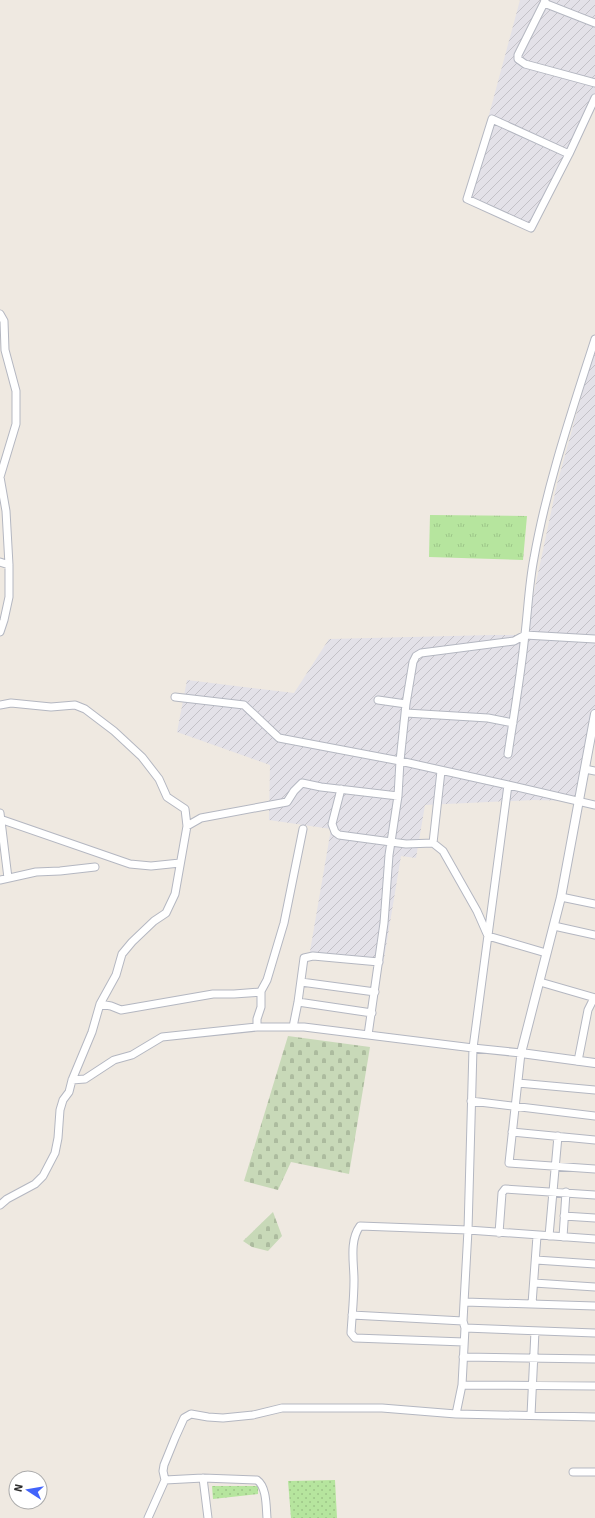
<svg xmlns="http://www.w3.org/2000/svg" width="595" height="1518" font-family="Signika,sans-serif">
<defs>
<pattern id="industrial-furrows" width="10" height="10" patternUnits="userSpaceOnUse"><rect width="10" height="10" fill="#e3e1e8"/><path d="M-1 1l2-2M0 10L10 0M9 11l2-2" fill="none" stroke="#c3c1c7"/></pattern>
<pattern id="grass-dots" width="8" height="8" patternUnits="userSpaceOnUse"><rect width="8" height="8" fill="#b6e59e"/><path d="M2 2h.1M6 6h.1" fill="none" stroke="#9dc588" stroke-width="1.8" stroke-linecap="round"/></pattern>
<pattern id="cemetery-stones" width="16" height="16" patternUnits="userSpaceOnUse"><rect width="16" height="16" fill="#c8d9b8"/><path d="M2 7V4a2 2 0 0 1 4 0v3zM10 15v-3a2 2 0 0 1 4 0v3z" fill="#acbb9e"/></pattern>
<pattern id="park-tufts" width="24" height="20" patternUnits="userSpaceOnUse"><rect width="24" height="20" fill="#b6e59e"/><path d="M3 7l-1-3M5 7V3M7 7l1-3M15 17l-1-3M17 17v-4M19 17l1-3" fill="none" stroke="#9dc588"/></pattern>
</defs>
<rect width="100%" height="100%" fill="#efe9e1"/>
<!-- industrial -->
<path fill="url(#industrial-furrows)" d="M520,0H595V97L531,228L466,200Z
M595,347V735L579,801L533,800L425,805L416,858L401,856L383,965L309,957L331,829L269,820L270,765L177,732L187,680L294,693L329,639L493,635H525L557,484Z"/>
<!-- grass -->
<path fill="url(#grass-dots)" d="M335,1480L337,1518H291L288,1481Z
M212,1486H258V1494L213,1499Z"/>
<!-- cemetery -->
<path fill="url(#cemetery-stones)" d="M288,1036L370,1047L349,1174L291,1162L278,1190L244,1181Z
M273,1212L282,1236L268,1251L252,1247L243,1241Z"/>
<!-- park -->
<path fill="url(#park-tufts)" d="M430,515L527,516L523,560L429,557Z"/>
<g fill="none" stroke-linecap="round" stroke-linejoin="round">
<!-- minor casing -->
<g stroke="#b4b7c1" stroke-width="9">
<path id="minor" d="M545,0L544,3L595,23
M544,3L518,55V59L525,64L595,83
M569,154L492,119L467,199L531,228L569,154L595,98
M0,314L4,321L5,350L16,391V424L0,477L6,511L9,565V597L4,620L0,632
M0,562L9,565
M175,697L244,705L279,738L400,761L508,785L473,1048L521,1053L509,1163L595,1169
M378,700L406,704
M0,705L11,703L51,707L75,705L85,709L114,731L142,757L159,779L167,797L185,809L187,826L175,894L166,913L154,921L132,942L122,954L116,975L100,1004L92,1032L72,1080L69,1092L63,1100L60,1110L58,1138L55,1153L43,1176L35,1184L7,1199L0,1205
M406,713L488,718L513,723
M508,754C514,714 521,674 525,634C528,609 529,583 534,558C547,484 572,411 595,339
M585,769L595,771
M508,785L595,805
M341,789L332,824L335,832L339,835L406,844L433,843L441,771
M0,813L8,878
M0,819L130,864L151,866L180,863
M187,826L201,818L287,802L294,791L302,783L321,787L398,796
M433,843L443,851L477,911L488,936L546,953
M0,880L36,872L60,871L95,867
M561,897L595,904
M554,926L595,935
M301,982L375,992
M540,982L595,998
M298,1002L372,1013
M100,1004L111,1006L121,1010L213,994H234L261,992
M257,1027V1019L261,1007V991L267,980L284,923L303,829
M293,1027L298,1002L304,958L313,956L379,962
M368,1035L384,923L389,855L398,796L400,761L406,704L413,662L416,656L421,653L514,641L525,635L595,639
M578,1061L588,1010L594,998
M72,1080L85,1079L114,1060L132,1055L162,1037L257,1027H304L473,1048L468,1230L463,1321L465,1328L462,1385L456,1414
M518,1083L595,1090
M471,1101L595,1116
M512,1132L595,1140
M564,1216L595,1218
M499,1233L502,1193L505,1189L595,1195
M549,1236L558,1136
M563,1237L566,1192
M536,1260L595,1264
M534,1283L595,1287
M465,1302L595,1306
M532,1304L537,1236
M352,1315L463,1321
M465,1328L595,1333
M464,1342L355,1338L351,1333C352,1316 354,1298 354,1280C354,1263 349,1241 360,1226L468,1230L595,1239
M463,1357L595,1359
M462,1385L595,1386
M531,1415L535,1331
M573,1472H595
M203,1478L208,1518
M165,1480L203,1478L257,1480C267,1487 266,1507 267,1518
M148,1518L165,1480L163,1471L164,1465L175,1438L184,1418L191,1414L208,1417L223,1418L253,1415L282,1408H382L456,1414L595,1417"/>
</g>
<!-- tertiary casing -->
<g stroke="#b4b7c1" stroke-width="10">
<path id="tertiary" d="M595,714L561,897L521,1053L595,1063"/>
</g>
<!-- minor -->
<use href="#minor" stroke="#fff" stroke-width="7"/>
<!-- tertiary -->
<use href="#tertiary" stroke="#fff" stroke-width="8"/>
</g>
<!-- north arrow -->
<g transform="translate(28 1490) rotate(282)"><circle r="19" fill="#ffffff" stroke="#ababab"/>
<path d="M0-3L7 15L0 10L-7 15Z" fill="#4264fb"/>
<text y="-6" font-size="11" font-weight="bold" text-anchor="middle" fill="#2e2e2e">N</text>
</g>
</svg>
